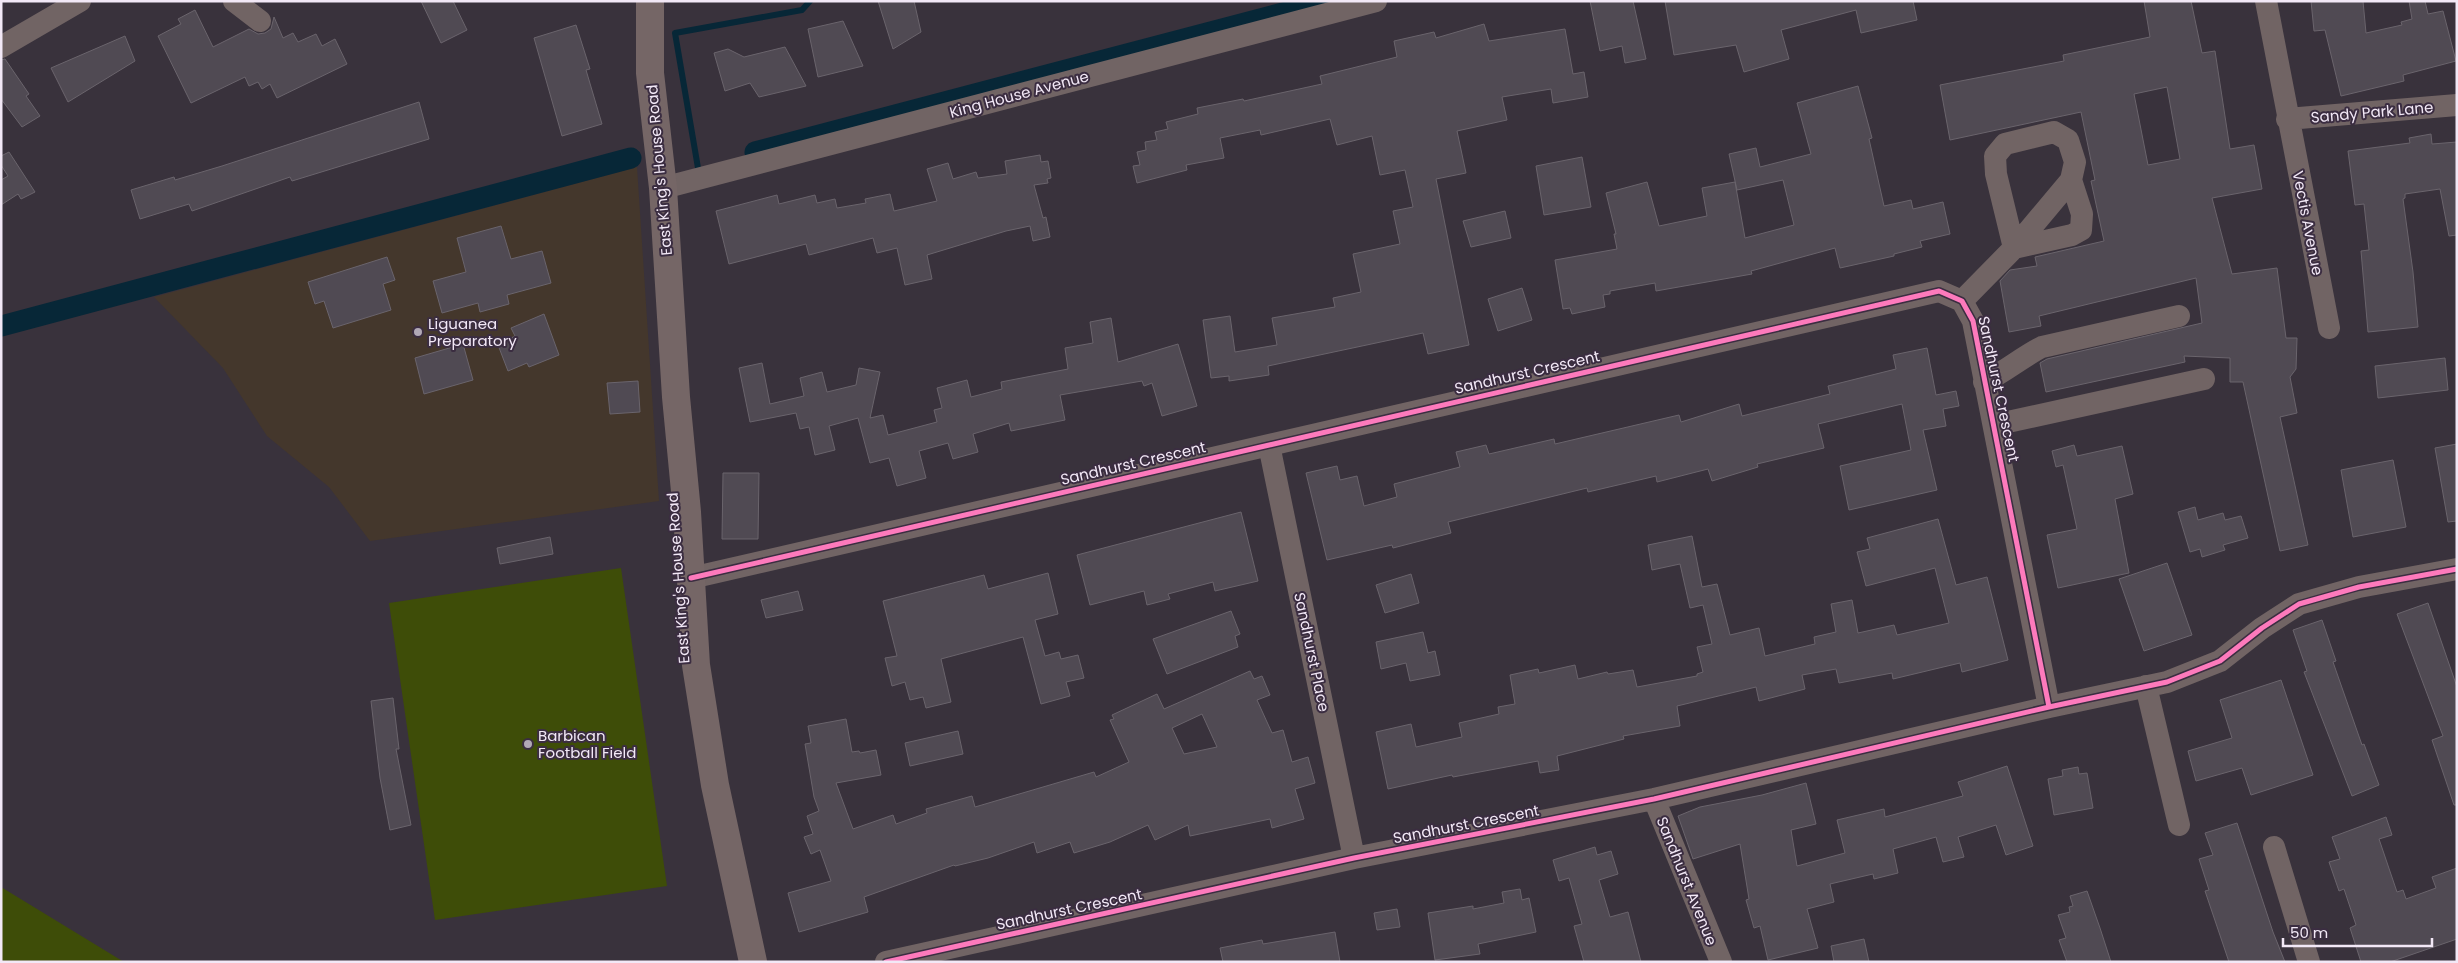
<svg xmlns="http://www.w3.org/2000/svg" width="2458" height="963" font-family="Poppins,sans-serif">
<rect width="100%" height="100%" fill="#39323c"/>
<!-- education -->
<path fill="#44372c" d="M637,167L659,501L370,541L329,487L267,436L223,368L154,297Z"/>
<!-- green -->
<path fill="#3e4d08" d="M621,568L667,886L435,920L389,603Z
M1,887L124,962H1Z"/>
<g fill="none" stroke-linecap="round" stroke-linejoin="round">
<!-- stream -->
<path stroke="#072737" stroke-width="6" d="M698,168L675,33L802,10L810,1"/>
<!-- canal -->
<path stroke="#072737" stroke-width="21" d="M755,152L1328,1
M1,326L631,158"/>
</g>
<!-- building -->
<path fill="#504a53" stroke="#6a646c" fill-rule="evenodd" d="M421,1H453L467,30L441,43Z
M878,1H914L921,32L893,49Z
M1590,1H1633L1646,59L1625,63L1622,46L1600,51Z
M1665,1H1913L1917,20L1861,33L1856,10L1781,30L1789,59L1744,72L1736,45L1674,55Z
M2144,1H2191L2202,53L2215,51L2230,149L2254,145L2262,189L2212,198L2232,274L2277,268L2286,338H2297L2296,369L2290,377L2297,413L2280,417L2308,545L2280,551L2243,382H2230V358L2184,356L2185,362L2046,392L2040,363L2047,359L2202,323L2196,278L2039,316L2041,326L2009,332L2000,281L2010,270L2037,266L2035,257L2104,241L2091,181L2095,180L2081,112L1950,140L1940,85L2064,61L2063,55L2150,37ZM2167,87L2180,159L2148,165L2134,94Z
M2311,1H2363L2366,33L2402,25L2401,22L2412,19L2409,1H2425L2428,14L2443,11L2456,61L2403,75L2404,81L2341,96L2325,30L2314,31Z
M195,10L213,47L249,29L258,34L265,33L271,29L274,17L283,38L293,33L298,42L316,34L322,46L335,39L347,64L277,98L270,84L262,89L258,82L249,86L245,77L191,103L158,36L181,24L178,19Z
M843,21L863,66L818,77L808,29Z
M1484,24L1489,41L1565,29L1573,74L1584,72L1588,97L1553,103L1551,89L1502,97L1507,120L1457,131L1466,173L1436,179L1469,345L1428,354L1423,333L1268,366L1269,375L1229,381V376L1211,378L1203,320L1230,316L1235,352L1277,345L1272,318L1335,307L1333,298L1361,292L1353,254L1400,244L1393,211L1413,207L1405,170L1380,175L1372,136L1337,145L1330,119L1261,135L1260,130L1220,138L1224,158L1186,165L1187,170L1137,183L1133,166L1140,165L1137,152L1146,150L1145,142L1157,140L1155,132L1168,129L1166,122L1198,114L1197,108L1243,99L1244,101L1322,84L1320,76L1397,57L1394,41L1434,32L1436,38Z
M576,25L590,69L586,70L602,124L562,136L534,38Z
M125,36L135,61L68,102L51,68Z
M785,47L806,86L759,97L750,83L725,91L714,53L728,49L744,57Z
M5,59L29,94L26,96L40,116L22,127L1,99V60Z
M1858,86L1872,138L1869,139L1884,206L1911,200L1913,209L1943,202L1950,234L1920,241L1922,247L1894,254V256L1840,268L1835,248L1751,271L1752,274L1656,291L1655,283L1610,291V294L1603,295L1605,307L1572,314L1570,308L1563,309L1555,260L1617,249L1614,234H1616L1606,193L1647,182L1659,226L1707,216L1702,188L1735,182L1745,238L1794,225L1783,180L1737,190L1729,154L1756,148L1760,167L1811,154L1797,103Z
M419,102L429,139L292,181L290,177L192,211L189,204L140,219L131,190L174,177L175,180L222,166Z
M2431,134L2432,144L2457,142V235L2449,236L2440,189L2405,194V198L2403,199L2413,272L2418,327L2368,332L2361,251L2369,250L2364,204L2355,205L2348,151L2410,143L2409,138Z
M9,152L35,192L21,199L18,194L1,205V180L8,176L1,165V156Z
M1040,155L1041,162L1048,161L1051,178L1047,179L1048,183L1034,185L1043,218L1046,217L1050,237L1033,241L1030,226L1006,231L927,255L932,279L905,285L897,248L877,253L873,238L809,255L806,244L729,264L716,211L777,195L779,204L815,195L817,203L835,199L837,208L866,203L865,199L890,194L894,211L937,201L927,169L948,163L953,179L976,172L978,178L1007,174L1005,161Z
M1582,157L1591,207L1544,215L1536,166Z
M1505,211L1511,238L1471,247L1463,221Z
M501,226L511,259L542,251L551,283L507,295L509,304L480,312L478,303L442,313L433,281L466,272L457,238Z
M387,257L395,280L383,284L391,310L333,328L324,301L315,304L308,282Z
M1522,288L1532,320L1498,331L1488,299Z
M544,314L559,355L529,367L527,363L508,371L498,345L515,336L511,328Z
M1111,318L1118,362L1178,344L1197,406L1162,416L1152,383L1144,386L1142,381L1060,395L1065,420L1011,431L1009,423L973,434L978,452L953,459L948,443L919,451L926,478L897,486L889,458L870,463L858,418L829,426L835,450L815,455L809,427L800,429L796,413L750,422L739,368L762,363L770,404L804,396L800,378L822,372L827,392L856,385L859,368L880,372L870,418L883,415L888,435L937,422L934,410L942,408L937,388L967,380L971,397L1002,389L1001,382L1068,369L1065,348L1093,343L1090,322Z
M463,344L473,380L424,394L415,358Z
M1927,348L1936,395L1956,391L1959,406L1943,409L1946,426L1923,430L1937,490L1849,510L1840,466L1911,450L1902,404L1818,424L1824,448L1757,464L1758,467L1712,481L1708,469L1657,482L1656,476L1588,492L1587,488L1448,522L1451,533L1393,548L1392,545L1327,560L1306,473L1337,466L1340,480L1357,476L1364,506L1397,497L1394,484L1460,467L1456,452L1486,445L1489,454L1554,439L1555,444L1679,415L1681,422L1739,404L1742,416L1830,394L1828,386L1896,369L1893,355Z
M2445,358L2448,390L2378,398L2375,366Z
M638,381L640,412L610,414L607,383Z
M2457,444V521L2448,522L2435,448Z
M2074,445L2077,456L2122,446L2133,494L2115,499L2129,573L2058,588L2047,535L2077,529L2063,465L2056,467L2052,451Z
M2393,460L2406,527L2353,537L2341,470Z
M723,473H759L758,539H722Z
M2195,507L2198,520L2223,513L2225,520L2241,516L2248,538L2223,545L2225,550L2202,557L2200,549L2190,552L2178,512Z
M1241,512L1258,581L1215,591L1213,582L1168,594L1170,599L1147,605L1144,591L1090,605L1077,555Z
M1938,519L1956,585L1987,577L2008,660L1962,672L1960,663L1893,679L1892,673L1839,683L1836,669L1802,675L1805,689L1759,701L1756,687L1677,706L1680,726L1623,736L1624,739L1557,756L1559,770L1540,773L1538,761L1453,777L1452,775L1388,789L1376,732L1411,724L1416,747L1462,737L1459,723L1499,714L1498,707L1515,704L1510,675L1538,669L1539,673L1575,665L1578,679L1607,672L1608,674L1633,670L1637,687L1697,676V674L1703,672L1697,647L1712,644L1703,605L1690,608L1680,564L1652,570L1648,545L1692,536L1702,587L1717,584L1730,635L1759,628L1765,656L1815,644L1814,637L1836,632L1831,604L1852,600L1858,633L1894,625L1897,635L1949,623L1935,568L1866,586L1857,552L1870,549L1867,538Z
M550,537L553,554L500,564L497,548Z
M2167,563L2192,635L2144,651L2119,579Z
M1048,573L1058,614L1035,620L1045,656L1059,652L1061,659L1078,655L1084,678L1066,682L1070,696L1041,704L1023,637L941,659L951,702L926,708L923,697L910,700L905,682L892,686L885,658L897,656L883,601L984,575L988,589Z
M1411,574L1419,603L1385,613L1376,585Z
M798,591L803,610L766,618L761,600Z
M2428,603L2457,687V805H2454L2432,740L2443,736L2397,614Z
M1231,611L1240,634L1235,636L1238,647L1167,674L1153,639Z
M2322,620L2336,661L2333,662L2362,745L2364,744L2379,785L2352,796L2304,672L2307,671L2293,630Z
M1423,632L1428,653L1435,651L1440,675L1410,681L1406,663L1381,669L1376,642Z
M1250,671L1254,679L1262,676L1270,695L1257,700L1272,733L1283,730L1292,762L1308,757L1315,783L1295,789L1304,819L1272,828L1270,819L1190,836L1188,825L1155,840L1148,825L1110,842L1074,853L1070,842L1037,853L1034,842L988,858L955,866L954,865L864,897L868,912L799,932L788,893L831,881L820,850L811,854L804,837L813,834L807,816L819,811L814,797L805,744L811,743L808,726L846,719L852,752L859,751L860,753L876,750L881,775L836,783L853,829L893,815L896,824L927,813L926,809L972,796L975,807L1094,772L1096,777L1129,762L1110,720L1114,719L1112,715L1157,694L1164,709ZM1202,714L1217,747L1184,754L1172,728Z
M2281,680L2313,775L2251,795L2242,768L2196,781L2188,751L2232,738L2220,700Z
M393,698L399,749H396L411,825L390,830L380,778L371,701Z
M958,731L963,754L910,766L905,743Z
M2007,766L2033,846L2006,855L1996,825L1958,837L1964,857L1943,862L1936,837L1893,849L1898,873L1874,879L1873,874L1830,884L1834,902L1807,909L1818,948L1768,960L1760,926L1754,928L1746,900L1749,899L1740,844L1693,859L1678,816L1700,807L1762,795L1806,783L1816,824L1791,830L1797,866L1845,853L1837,820L1884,809L1885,817L1963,796L1958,782Z
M2078,767L2079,774L2087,773L2093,808L2054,815L2048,779L2063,776L2062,770Z
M2386,817L2392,835L2379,839L2397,892L2403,890L2406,899L2436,888L2432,877L2457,868V939L2390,962H2361L2350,928L2356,925L2344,889L2339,891L2329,862L2340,859L2332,837Z
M2237,823L2273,932L2285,962H2229L2205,891L2209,890L2199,859L2213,855L2205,833Z
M1595,847L1597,855L1611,851L1618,874L1599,880L1610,917L1628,912L1641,962H1584L1574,926L1582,924L1569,878L1559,881L1553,860Z
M1520,889L1522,900L1529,898L1536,932L1478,944L1480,954L1435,960L1428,913L1473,906V909L1504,903L1502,892Z
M2087,891L2100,928L2111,962H2067L2059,940L2066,938L2058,915L2070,912L2069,907L2073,906L2070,896Z
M1397,909L1400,927L1377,930L1374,913Z
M1335,932L1340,962H1223L1220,948L1262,940L1263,944Z
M1864,939L1869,962H1834L1831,946Z"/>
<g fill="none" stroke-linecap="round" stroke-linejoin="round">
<!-- minor -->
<path stroke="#716464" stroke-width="22" d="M234,1L260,21
M2266,1L2329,328
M1,47L80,1
M2287,119L2457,105
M663,188L1376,1
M1962,301L2014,248L2071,180L2075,162L2068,140L2054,132L2005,144L1995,156L1996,174L2014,248L2072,235L2081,230L2082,214L2071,180
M1984,382C2005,372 2022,357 2042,347L2179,316
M1994,425L2204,379
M1269,445L1354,858
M691,578L1939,291L1962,301L1973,321L2049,707
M2146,686L2179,825
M1654,799L1721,962
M2274,847L2309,962
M886,962L1354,858L1654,799L2049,707L2167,682L2220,661L2262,628L2299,604L2359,587L2457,569"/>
<!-- secondary -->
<path stroke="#756666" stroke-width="28" d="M650,1V73L663,188L676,397L687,512L696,665L715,785L753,962"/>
<!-- cycleway casing -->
<g stroke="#3b2d41" stroke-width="8">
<path id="cycleway" d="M691,578L1939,291L1962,301L1973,321L2049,707
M886,962L1354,858L1654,799L2049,707L2167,682L2220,661L2262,628L2299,604L2359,587L2457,569"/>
</g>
<!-- cycleway -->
<use href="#cycleway" stroke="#fd7abc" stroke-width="5"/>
</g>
<!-- markers -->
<g fill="#b1a8b5" stroke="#3b2d41" stroke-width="2">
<circle cx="418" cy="332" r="5"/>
<circle cx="528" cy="744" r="5"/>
</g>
<g text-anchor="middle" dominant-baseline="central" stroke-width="4" stroke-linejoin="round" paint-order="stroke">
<!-- street labels -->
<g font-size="15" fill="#f2e8f6" stroke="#3b2d41">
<text transform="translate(1019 94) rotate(-15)">King House Avenue</text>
<text transform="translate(2372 112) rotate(-5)">Sandy Park Lane</text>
<text transform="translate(659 170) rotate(-95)">East King's House Road</text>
<text transform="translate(2308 223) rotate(79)">Vectis Avenue</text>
<text transform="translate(1527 372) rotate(-13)">Sandhurst Crescent</text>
<text transform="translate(1999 389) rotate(78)">Sandhurst Crescent</text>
<text transform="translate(1133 463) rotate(-13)">Sandhurst Crescent</text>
<text transform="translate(678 578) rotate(-94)">East King's House Road</text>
<text transform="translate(1312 652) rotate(78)">Sandhurst Place</text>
<text transform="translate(1466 824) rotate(-11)">Sandhurst Crescent</text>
<text transform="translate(1687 881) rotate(68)">Sandhurst Avenue</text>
<text transform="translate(1069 909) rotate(-12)">Sandhurst Crescent</text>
</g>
<!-- poi labels -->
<g font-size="15" fill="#f2e8f6" stroke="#3b2d41" text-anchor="start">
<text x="428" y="323">Liguanea<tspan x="428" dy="17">Preparatory</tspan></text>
<text x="538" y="735">Barbican<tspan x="538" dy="17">Football Field</tspan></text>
</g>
</g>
<!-- border -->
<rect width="2458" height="963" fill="none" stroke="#f2e8f6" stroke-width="5"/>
<!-- scale -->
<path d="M2283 938v8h149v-8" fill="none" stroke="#f2e8f6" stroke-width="2.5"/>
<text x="2290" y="938" font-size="15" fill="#f2e8f6" stroke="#3b2d41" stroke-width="4" paint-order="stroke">50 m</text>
</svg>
